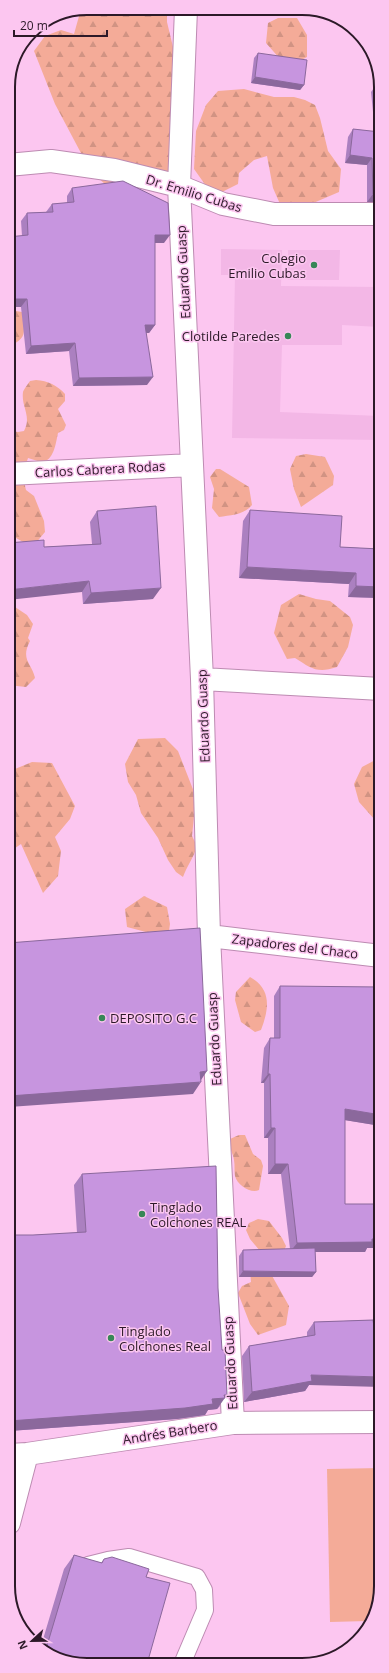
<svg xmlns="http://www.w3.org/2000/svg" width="389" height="1673" font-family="'Open Sans',sans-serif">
<defs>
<pattern id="forest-firs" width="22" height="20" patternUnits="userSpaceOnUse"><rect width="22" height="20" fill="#f4ab98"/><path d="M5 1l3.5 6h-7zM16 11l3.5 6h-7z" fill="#d19383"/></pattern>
</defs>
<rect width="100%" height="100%" fill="#fcc6f0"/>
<!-- built -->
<path fill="#f3b7e6" d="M221,249L282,250L281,286L380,287V327L342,325V345H282L280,412L380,416V440L232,438L235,275H221Z
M288,250H340L339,280H288Z"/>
<!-- forest -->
<path fill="url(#forest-firs)" d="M87,8L167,9V22L178,68L172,171L134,183L105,184L91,172L55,104L34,51L45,36L61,30L74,34L81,9Z
M278,18H297L307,35V57L292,65L281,60L266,43L268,23Z
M244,89L274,97H294L305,100L315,105L320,118L328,151L341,169L339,192L290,213L280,204L273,188L267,156L254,160L239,173L238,184L222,192L209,190L194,169L196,131L206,105L218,91Z
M16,311L22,312C24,330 29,339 8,346V312Z
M36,380C48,381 57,385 65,394V401L58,409L66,425L64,430L58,433C56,442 54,462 41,462C37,461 32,459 28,458C24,470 23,478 26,490L34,496L44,521L45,532L35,544C23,544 17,539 8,531V430L18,432L24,431C32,416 21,407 23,392C24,389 28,384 30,381Z
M306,454L325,457L334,476L333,485L301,507L294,489L290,469L296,456Z
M216,469H220L249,487L252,505C244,515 231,515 219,517L212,508L214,489L210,477Z
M299,594L316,599L330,601L350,617L353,625L348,647L337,667C317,674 311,668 295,658L287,659L274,633L281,605Z
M15,607L27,615L33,624L28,638L30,641C20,660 32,663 35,678L26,687L8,685V611Z
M165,738L178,751L196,797L192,836L197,846C194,857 187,866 183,877L176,872L168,860L158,838L141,813L136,795L128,782L125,764L138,739Z
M381,757V818L375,820L359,802L354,784L362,767Z
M32,762L52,763L75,806L70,819L55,837L61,851L58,876L43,893L21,844L8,853V767L15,769Z
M144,896L167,907L170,924L169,931L146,932L127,927L125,909Z
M250,977C272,989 269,1009 261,1030L255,1032L241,1022L235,1000L236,992Z
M239,1135H245L253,1154L261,1160L263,1166L259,1190C251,1194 237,1185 235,1176C234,1171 235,1165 234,1160C233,1152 227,1146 230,1139Z
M258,1219L269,1221L282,1238L286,1246L284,1251H260L250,1239L246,1230L249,1223Z
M250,1270L271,1274L289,1306L286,1325L258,1335L250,1324L238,1293L242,1286L251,1282Z"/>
<!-- park -->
<path fill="#f4ab98" d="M381,1468V1591L368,1621L330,1622L327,1469Z"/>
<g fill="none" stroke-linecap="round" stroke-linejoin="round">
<!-- lane casing -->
<g stroke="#bd8bb2" stroke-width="18">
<path id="lane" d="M88,1565L108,1560L129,1557L197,1577L204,1590L205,1610L182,1664"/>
</g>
<!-- street casing -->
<g stroke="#bd8bb2" stroke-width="24">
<path id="street" d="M186,9L179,186L202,679L209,936L233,1423
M8,165L51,161L114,170L179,186L223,204L274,214H380
M8,474L192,465
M202,679L381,689
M209,936L381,956
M9,1455L27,1454L233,1423L381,1422
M9,1523L27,1454"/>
</g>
<!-- lane -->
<use href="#lane" stroke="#fff" stroke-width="16"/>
<!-- street -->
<use href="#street" stroke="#fff" stroke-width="22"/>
</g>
<!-- wall -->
<path fill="#ab80c0" d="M258,53L304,85L300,90L251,83L254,58Z
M380,83V202H367V165L345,163L348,137L353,129L375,132L371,92L377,84Z
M72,188L164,243H155V325L149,333H146L147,385L73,386L69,351L26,354L21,307L22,236L21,221L27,213L46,212L52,204L67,203V196Z
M380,437V475L376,476L373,447Z
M250,510L340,547L380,549V598L348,597L349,584L239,578L243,521Z
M97,511L153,599L83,604L82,592L44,547L92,544L90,522Z
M280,986L381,1126L345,1120V1204H381V1248H367L365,1252H315L316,1272L312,1277H239V1256L243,1250L290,1249L281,1174H268V1138H264V1083H261L264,1048L270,1038H274V996Z
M82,1174L220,1406L217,1409L208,1410L205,1415L177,1419L9,1431V1235H33L77,1233L74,1185Z
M373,1320L309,1385L305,1391L244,1402L242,1356L249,1346L307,1336V1332L314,1322Z
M74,1555L101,1563L104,1559L71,1663L41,1646L64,1569Z"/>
<!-- shaded-wall -->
<path fill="#8b689c" d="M255,77L304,85L300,90L251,83Z
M350,155L372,158L367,165L345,163Z
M373,194H380V202H367Z
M155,235H170L164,243H150Z
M8,299H27L21,307H8Z
M145,325H155L149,333H140Z
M75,343L69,351L26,354L31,346Z
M153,377L147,385L73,386L79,378Z
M380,469V475L376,476Z
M247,567L356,573L349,584L239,578Z
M89,581L82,592L8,600V590Z
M356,586L380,587V598L348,597Z
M161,588L153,599L83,604L91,593Z
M207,1071L199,1083L201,1082L193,1094L9,1107V1096Z
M268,1074H270L264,1083H261Z
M345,1109L381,1115V1126L338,1119Z
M271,1128H275L268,1138H264Z
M275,1164H288L281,1174H268Z
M372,1239H381V1248H367L365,1252H290L297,1243Z
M243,1271L316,1272L312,1277H239Z
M311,1375L381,1377V1387L309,1385L305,1391L244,1402L252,1392Z
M224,1395H227L217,1409L208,1410L205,1415L177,1419L9,1431V1421L212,1399Z"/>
<!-- building -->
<path fill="#c795df" stroke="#8b689c" d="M258,53L307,60L304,85L255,77Z
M380,83V127L377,84Z
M353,129L380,132V194H373L372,158L350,155Z
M123,181L168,203L170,235H155V325H145L153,377L79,378L75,343L31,346L27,299H8V237L28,235L27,213L53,212L52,204L74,202L72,188Z
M156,506L161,588L91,593L89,581L8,590V543L44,540V547L101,544L97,511Z
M250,510L342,516L340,547L380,549V587L356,586V573L247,567Z
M200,928L207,1071L200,1072L201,1082L9,1096L8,943Z
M280,986L381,987V1115L345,1109V1204H381V1239H372V1242L297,1243L288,1164H275V1128H271L270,1074H268L270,1038H280Z
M216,1166L218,1288L222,1350H225L227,1395H224L225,1398L212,1399L213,1404L185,1408L9,1421V1235H33L86,1232L82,1174Z
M315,1248L316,1272L243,1271V1250Z
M373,1320L374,1327H381V1377L311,1375L312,1381L252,1392L249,1346L315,1335L314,1322Z
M74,1555L102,1563L104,1559L112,1557L149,1569L146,1577L170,1583L147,1664L71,1663L46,1649Z"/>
<!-- markers -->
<g fill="#378757" stroke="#fcc6f0" stroke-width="1.5">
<circle cx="314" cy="265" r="4"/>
<circle cx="288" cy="336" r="4"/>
<circle cx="102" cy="1018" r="4"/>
<circle cx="142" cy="1214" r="4"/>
<circle cx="111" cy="1338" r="4"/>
</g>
<g text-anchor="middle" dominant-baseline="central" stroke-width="3" stroke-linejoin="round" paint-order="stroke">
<!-- street labels -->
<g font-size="13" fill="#2c1928" stroke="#fcc6f0">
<text transform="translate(194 193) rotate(17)">Dr. Emilio Cubas</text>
<text transform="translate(183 272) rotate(-93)">Eduardo Guasp</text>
<text transform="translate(100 469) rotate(-3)">Carlos Cabrera Rodas</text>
<text transform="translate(203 716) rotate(-92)">Eduardo Guasp</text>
<text transform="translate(295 946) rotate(7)">Zapadores del Chaco</text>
<text transform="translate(214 1039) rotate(-93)">Eduardo Guasp</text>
<text transform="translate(230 1363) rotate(-93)">Eduardo Guasp</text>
<text transform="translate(170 1432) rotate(-9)">Andrés Barbero</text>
</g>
<!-- poi labels -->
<g font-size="13" fill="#2c1928" stroke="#fcc6f0" text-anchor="start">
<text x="306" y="258" text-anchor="end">Colegio<tspan x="306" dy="15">Emilio Cubas</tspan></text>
<text x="280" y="336" text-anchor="end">Clotilde Paredes</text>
<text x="110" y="1018">DEPOSITO G.C</text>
<text x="150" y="1207">Tinglado<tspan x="150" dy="15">Colchones REAL</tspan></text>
<text x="119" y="1331">Tinglado<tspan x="119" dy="15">Colchones Real</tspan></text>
</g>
</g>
<!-- crop -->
<path d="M0 0H389V1673H0ZM87 15H302A72 72 0 0 1 374 87V1586A72 72 0 0 1 302 1658H87A72 72 0 0 1 15 1586V87A72 72 0 0 1 87 15Z" fill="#fcc6f0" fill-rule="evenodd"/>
<path fill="none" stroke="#2c1928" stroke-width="2" d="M87 15H302A72 72 0 0 1 374 87V1586A72 72 0 0 1 302 1658H87A72 72 0 0 1 15 1586V87A72 72 0 0 1 87 15Z"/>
<!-- north arrow -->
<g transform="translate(32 1641) rotate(248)" stroke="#fcc6f0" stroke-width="3" paint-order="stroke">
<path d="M0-3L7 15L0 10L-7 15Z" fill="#2c1928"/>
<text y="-6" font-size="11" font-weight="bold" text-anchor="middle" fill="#2c1928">N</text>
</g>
<!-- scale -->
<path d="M14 30v6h93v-6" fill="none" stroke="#2c1928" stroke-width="2"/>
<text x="20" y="30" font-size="12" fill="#2c1928" stroke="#fcc6f0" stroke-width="3" paint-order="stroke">20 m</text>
</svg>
